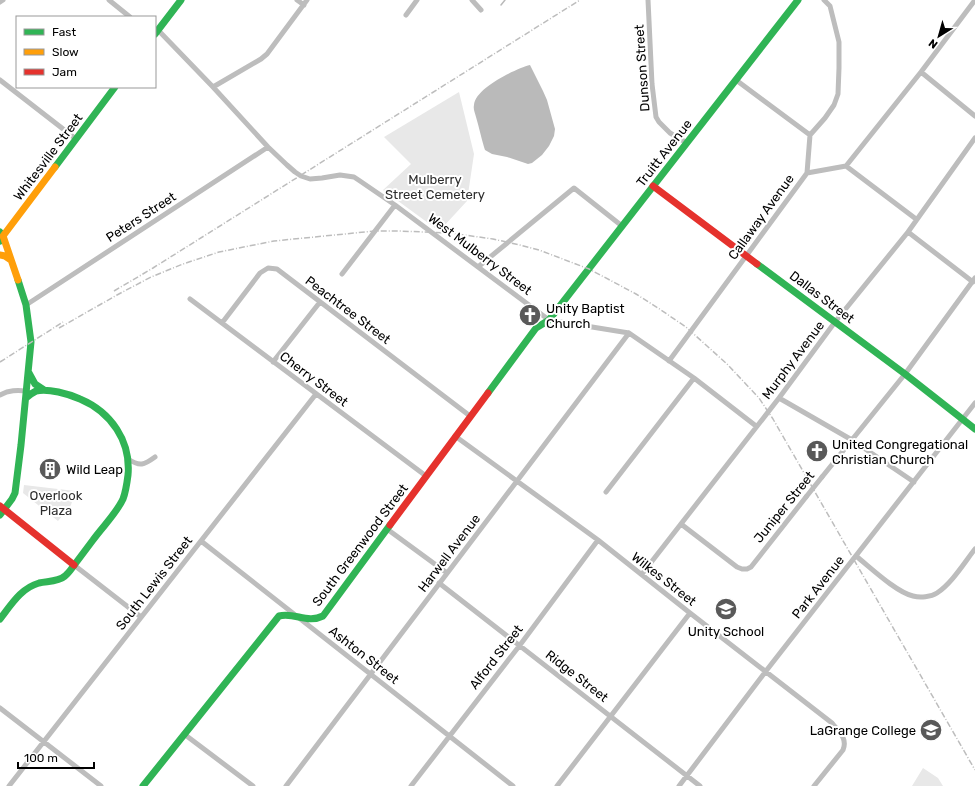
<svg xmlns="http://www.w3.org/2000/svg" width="975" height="786" font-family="Rubik,sans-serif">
<rect width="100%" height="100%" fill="#fff"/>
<!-- green -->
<path fill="#e8e8e8" d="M459,92L474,154L467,201L443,227L435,228L383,190L411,164L384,137Z
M24,485L75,491L71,505L58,521L23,493Z
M923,768L938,778L943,786H912Z"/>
<!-- water -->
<path fill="#bababa" d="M530,65L543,91L547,100L555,129L554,136L549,146L542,155L532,163L528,164L507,157L492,154L485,150L484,147C481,137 479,127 476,117C475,113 473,109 474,105C475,88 515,69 530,65Z"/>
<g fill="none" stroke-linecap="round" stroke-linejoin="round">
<!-- stream -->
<path stroke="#bababa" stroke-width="1.5" d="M501,5L505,0"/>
<!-- street -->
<path stroke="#bdbdbd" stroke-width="5" d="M109,0L130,17
M297,0L304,5
M472,0L481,10
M648,0L652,84L656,117L659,122L670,133L687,143
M0,2L3,0
M406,15L417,0
M158,30L213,87L268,147L287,165L295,172L301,176L310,179L322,178L340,175L354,177L360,181L395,205L549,320L629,333L694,378L756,426
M921,72L975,116
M0,80L76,139
M736,80L810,135
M213,87L261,59L267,54L307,0
M846,166L916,219
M807,173L810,135L825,118L834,105L838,94L839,68V42L830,6L824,0
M908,232L973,282
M478,267L574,188L622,226
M342,274L395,205
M190,299L426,476
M26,305L268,147
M222,323L260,273L268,268L277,269L470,416
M669,361L807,173L846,166L921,72L975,0
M273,362L320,302
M0,395C9,390 17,390 27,391
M779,398L852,440L914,482
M455,436L598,540L690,613L832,723C838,731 848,738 843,750L814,786
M128,459C140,467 144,465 155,457
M822,477L905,374L975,278
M606,492L694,378
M681,524L737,567L742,569H747L751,567L806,497
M387,529L447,573
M201,541L513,786
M856,556C871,568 896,592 913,596C920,598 931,597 937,593C952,583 964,563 975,549
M74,565L141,617
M642,574L779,398L835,322L908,232L975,138
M439,583L700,786
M0,708L101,786
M184,734L253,786
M9,786L316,394
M286,786L629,333
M411,786L520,645L598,540
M557,786L690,613
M679,786L766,671L975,403"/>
<!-- fast -->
<path stroke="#30b455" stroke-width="7" d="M155,34L181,0
M55,167L115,87
M0,232L3,236L0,241
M757,264L905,374L975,429
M29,373L35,384L44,390
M488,393L536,328L549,320L798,0
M0,515L12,499L15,493L21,445L31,342L26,305L18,280
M0,619C11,605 21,588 39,583C48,581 58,582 65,576C69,573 72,568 75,564C81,556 87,548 93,540C103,526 116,514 123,499C126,491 127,483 128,475C131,441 111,412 80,399C69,394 48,388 36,391C32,393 29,395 26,398
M143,786L279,616C295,612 307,624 323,616L390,525"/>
<!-- slow -->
<path stroke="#ff9f0a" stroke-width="7" d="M0,255L5,256L11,260
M18,280L3,236L55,167"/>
<!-- jam -->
<path stroke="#e5322d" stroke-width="7" d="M653,186L757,264
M0,506L74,565
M390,525L488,393"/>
<!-- rail -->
<path stroke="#bdbdbd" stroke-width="1.5" stroke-dasharray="6 2 1 2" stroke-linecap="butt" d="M114,291L153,268L580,0
M59,328L117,295L151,277L183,264L219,252L274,241L375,231H398L450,233L493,239L520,245L539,250L589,269L636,294L658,308L686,327L727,364L759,398L773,419L838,532L975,770
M0,362L63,322"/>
<!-- street-bridge -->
<path stroke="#bdbdbd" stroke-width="5" d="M806,497L822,477"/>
</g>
<!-- icons -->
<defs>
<g id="church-disc" transform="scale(1.15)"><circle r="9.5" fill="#595959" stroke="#fff"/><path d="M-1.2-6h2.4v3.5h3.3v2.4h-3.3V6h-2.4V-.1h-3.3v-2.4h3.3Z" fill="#fff"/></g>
<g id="building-disc" transform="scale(1.15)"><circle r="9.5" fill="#595959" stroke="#fff"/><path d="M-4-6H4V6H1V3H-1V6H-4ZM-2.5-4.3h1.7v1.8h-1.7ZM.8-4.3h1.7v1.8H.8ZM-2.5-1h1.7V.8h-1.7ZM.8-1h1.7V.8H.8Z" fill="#fff"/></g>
<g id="school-disc" transform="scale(1.15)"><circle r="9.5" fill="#595959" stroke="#fff"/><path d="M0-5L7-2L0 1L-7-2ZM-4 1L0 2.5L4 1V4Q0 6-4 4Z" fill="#fff"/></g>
<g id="university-disc" transform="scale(1.15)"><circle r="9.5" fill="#595959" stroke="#fff"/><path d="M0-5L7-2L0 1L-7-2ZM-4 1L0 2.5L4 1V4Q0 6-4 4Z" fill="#fff"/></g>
</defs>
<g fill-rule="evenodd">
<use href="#church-disc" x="530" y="315"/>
<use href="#church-disc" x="817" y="451"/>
<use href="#building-disc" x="50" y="469"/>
<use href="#school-disc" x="726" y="609"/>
<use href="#university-disc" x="931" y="730"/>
</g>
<g text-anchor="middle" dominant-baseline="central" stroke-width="4" stroke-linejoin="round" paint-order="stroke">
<!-- street labels -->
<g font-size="13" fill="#000" stroke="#fff">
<text transform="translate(642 68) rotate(-94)">Dunson Street</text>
<text transform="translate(664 153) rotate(-52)">Truitt Avenue</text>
<text transform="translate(48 157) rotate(-53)">Whitesville Street</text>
<text transform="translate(141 217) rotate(-33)">Peters Street</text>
<text transform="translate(761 217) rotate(-54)">Callaway Avenue</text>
<text transform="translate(480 254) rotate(37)">West Mulberry Street</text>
<text transform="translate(822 297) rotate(37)">Dallas Street</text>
<text transform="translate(348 310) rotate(37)">Peachtree Street</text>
<text transform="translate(793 360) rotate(-53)">Murphy Avenue</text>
<text transform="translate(314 379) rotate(37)">Cherry Street</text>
<text transform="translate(784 507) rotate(-51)">Juniper Street</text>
<text transform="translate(360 545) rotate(-53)">South Greenwood Street</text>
<text transform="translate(449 553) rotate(-53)">Harwell Avenue</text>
<text transform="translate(664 579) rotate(38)">Wilkes Street</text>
<text transform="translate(154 583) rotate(-52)">South Lewis Street</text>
<text transform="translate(818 587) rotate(-52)">Park Avenue</text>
<text transform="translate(364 655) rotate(38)">Ashton Street</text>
<text transform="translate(496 657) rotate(-52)">Alford Street</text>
<text transform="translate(577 676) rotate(38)">Ridge Street</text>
</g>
<!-- park labels -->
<g font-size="13" fill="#2d2d2d" stroke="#fff">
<text x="435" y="179">Mulberry<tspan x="435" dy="15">Street Cemetery</tspan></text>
<text x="56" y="495">Overlook<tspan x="56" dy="15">Plaza</tspan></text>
</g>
<!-- poi labels -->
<g font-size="13" fill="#000" stroke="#fff" text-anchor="start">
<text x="546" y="308">Unity Baptist<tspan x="546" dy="15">Church</tspan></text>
<text x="832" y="444">United Congregational<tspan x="832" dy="15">Christian Church</tspan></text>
<text x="66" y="469">Wild Leap</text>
<text x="726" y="631" text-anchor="middle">Unity School</text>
<text x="916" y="730" text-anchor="end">LaGrange College</text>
</g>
</g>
<!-- legend -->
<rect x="16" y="16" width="140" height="72" fill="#ffffff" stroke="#999999"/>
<rect x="24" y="29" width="20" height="6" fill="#30b455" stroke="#999999"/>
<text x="52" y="36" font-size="12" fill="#000000">Fast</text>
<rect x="24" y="49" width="20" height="6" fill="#ff9f0a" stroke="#999999"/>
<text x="52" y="56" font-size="12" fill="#000000">Slow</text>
<rect x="24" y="69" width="20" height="6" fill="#e5322d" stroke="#999999"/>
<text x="52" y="76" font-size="12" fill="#000000">Jam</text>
<!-- north arrow -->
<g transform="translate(939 36) rotate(217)" stroke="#ffffff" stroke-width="3" paint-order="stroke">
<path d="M0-3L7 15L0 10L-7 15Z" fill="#000000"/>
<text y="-6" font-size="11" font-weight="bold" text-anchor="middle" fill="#000000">N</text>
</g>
<!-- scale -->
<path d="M18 762v6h76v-6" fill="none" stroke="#000000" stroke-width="2"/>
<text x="24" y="762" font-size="12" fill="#000000" stroke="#ffffff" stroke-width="3" paint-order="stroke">100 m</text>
</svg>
